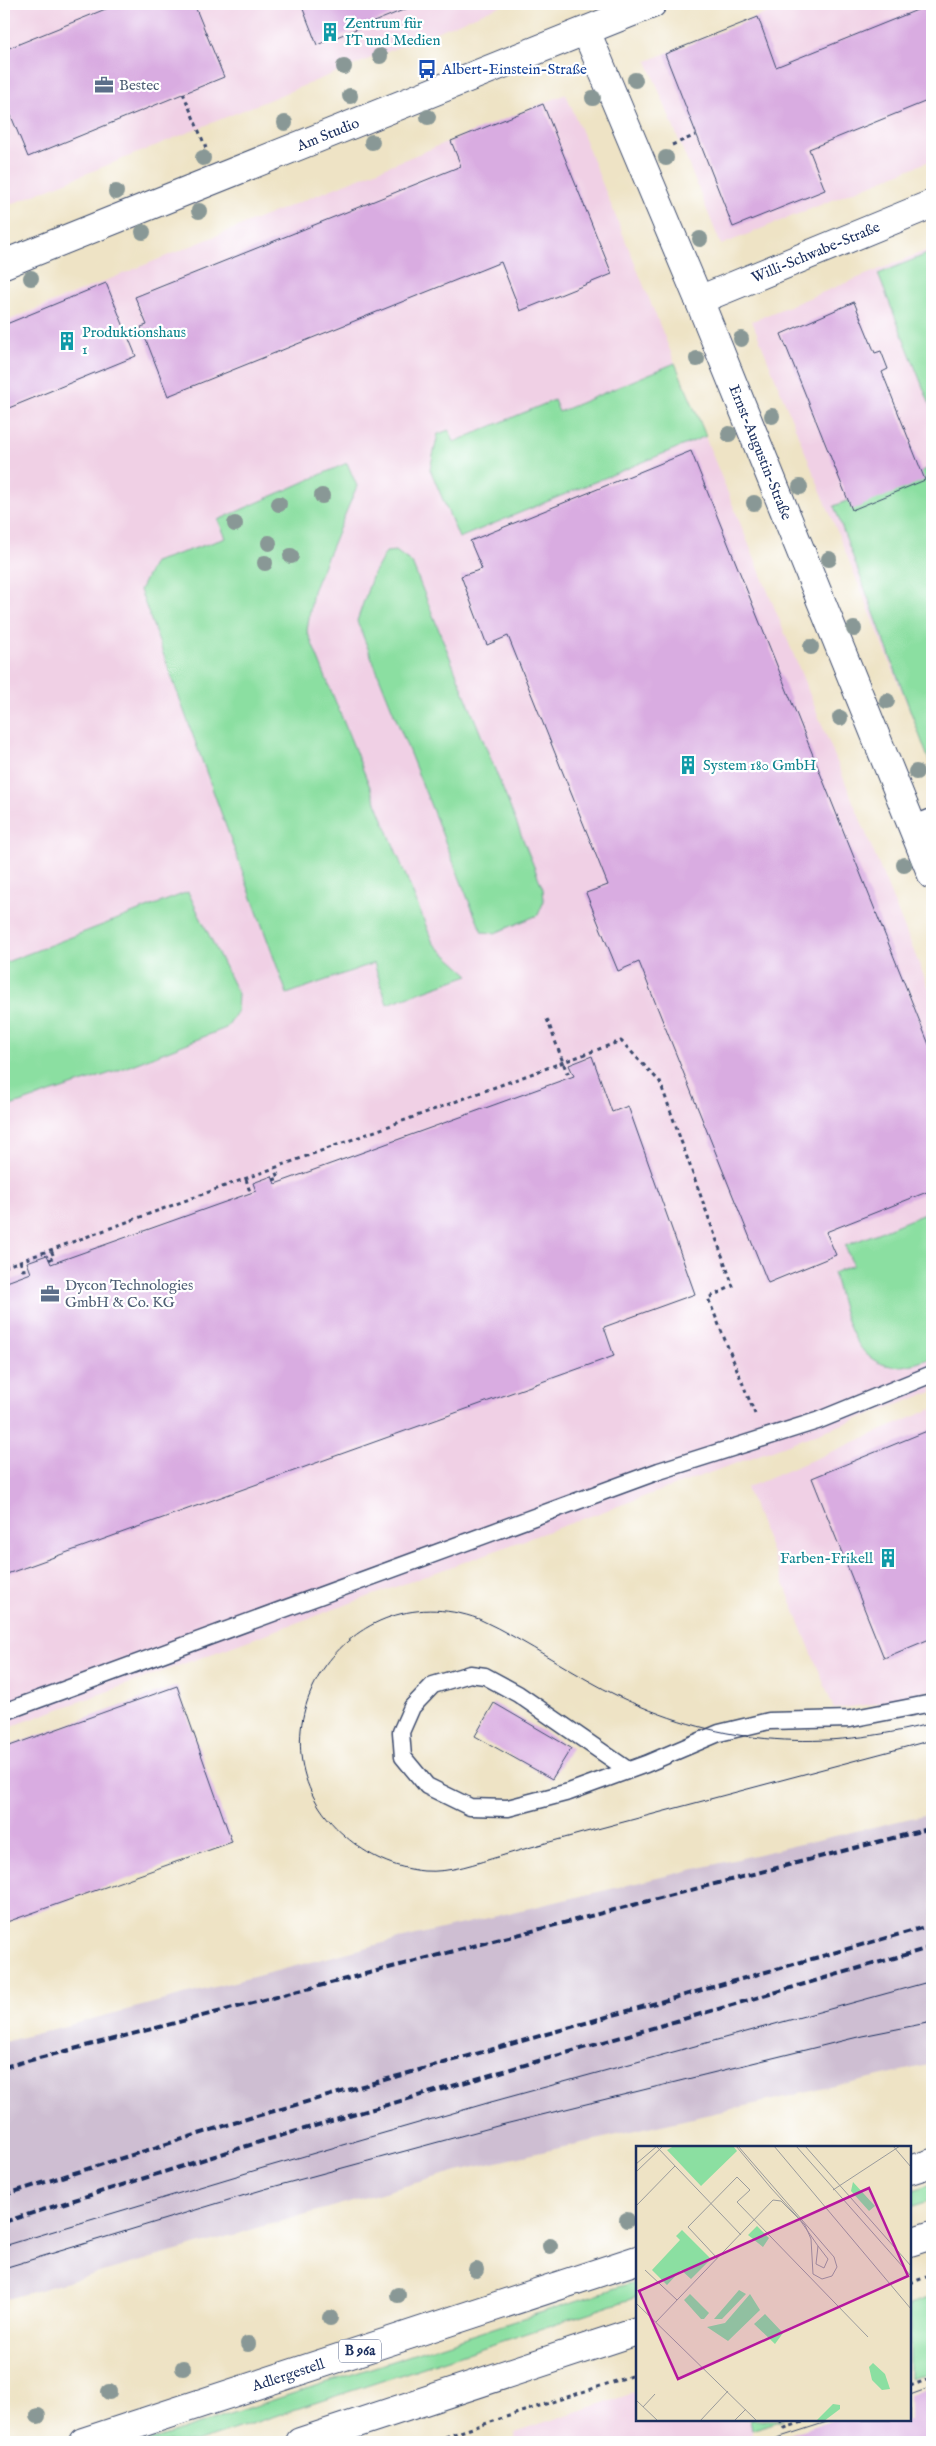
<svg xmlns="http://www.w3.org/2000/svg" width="936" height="2446" font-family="'IM FELL English',serif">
<rect width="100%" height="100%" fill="#fff"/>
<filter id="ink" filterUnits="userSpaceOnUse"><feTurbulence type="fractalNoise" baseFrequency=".02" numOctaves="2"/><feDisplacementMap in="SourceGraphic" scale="10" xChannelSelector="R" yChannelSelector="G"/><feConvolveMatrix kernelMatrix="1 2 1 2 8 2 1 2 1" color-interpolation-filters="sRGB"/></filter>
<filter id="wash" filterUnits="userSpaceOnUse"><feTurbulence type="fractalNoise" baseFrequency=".0096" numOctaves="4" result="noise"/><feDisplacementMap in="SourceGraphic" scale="20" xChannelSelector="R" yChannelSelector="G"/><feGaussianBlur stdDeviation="1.12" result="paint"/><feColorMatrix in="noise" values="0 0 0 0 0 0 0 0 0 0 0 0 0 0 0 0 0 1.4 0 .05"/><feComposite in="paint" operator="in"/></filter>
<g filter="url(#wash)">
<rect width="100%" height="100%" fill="#eee3c5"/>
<!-- built -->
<path fill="#f0d0e5" d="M4,4H505L4,207Z
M789,4H932V160L721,245L647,61Z
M566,94L932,996V1392L4,1729V322Z
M932,248V766L752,321Z
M932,1409V1690L888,1702L834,1709L746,1488Z
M637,2392V2420H749L754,2442H517L515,2432Z"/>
<!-- industrial -->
<path fill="#cebed2" d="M932,1813V2064L458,2171L4,2300V2042L395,1940Z"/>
<!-- green -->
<path fill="#8bdfa1" stroke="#538780" d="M932,252V410L878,274Z
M675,363L706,436L459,538L430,469L438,434L449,430L454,442L554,400L559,412Z
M347,463L357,486L313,591L307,631L433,943L469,975L387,1004L374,963L287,994L140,590L154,562L226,538L218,520Z
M932,467V766H931L834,506Z
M396,551L412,563L543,889L544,901L538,915L495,933L482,932L470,904L357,621L372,577L386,552Z
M188,892L238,994L237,1012L226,1028L114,1072L4,1108V963Z
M932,1211V1358C920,1362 904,1368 891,1366C850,1361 843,1304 833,1273L853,1265L845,1246Z
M932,2184V2200L910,2207V2191Z
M637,2281V2297L196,2442H145Z
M932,2297V2371L910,2379V2304Z
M749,2420H783L751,2430Z"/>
<g id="blocks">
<!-- building -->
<path fill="#d9ace1" d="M118,4H194L224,77L28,157L4,99V50Z
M301,4H418L317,45Z
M932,4V99L809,149L825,190L733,227L665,54L758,17L776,67Z
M543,104L612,274L520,311L501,262L168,396L141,327L147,325L135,297L461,166L451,141Z
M106,283L136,356L4,410V325Z
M854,302L875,353L881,351L888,369L882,372L925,480L852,510L781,334Z
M691,451L932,1052V1190L826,1232L836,1255L768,1283L639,962L618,971L586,893L608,885L508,636L487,645L461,576L482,569L470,541Z
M592,1056L612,1112L628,1106L695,1294L604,1327L614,1356L4,1575V1283L31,1273L27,1262L47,1255L51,1264L256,1191L253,1183L272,1176L275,1184L574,1076L569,1065Z
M932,1429V1638L884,1658L812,1478Z
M177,1686L232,1842L4,1923V1748Z
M494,1703L571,1748L552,1779L475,1736Z
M932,2387V2442H765L833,2420H910V2395Z"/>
</g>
</g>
<g filter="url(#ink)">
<use href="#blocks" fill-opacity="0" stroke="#3b4a6d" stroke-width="1"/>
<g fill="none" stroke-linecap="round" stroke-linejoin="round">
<!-- lane casing -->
<g stroke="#3b4a6d" stroke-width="19">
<path id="lane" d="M912,825L932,817
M4,1712L659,1471L817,1421L932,1374
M628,1770L518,1694L485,1676L470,1674L433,1685L412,1707L401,1732L403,1757L427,1786L470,1807L508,1808L569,1792L646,1764L719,1733L769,1721L850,1719L932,1703"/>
</g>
<!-- street casing -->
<g stroke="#3b4a6d" stroke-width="30">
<g id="street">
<path id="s1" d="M586,31L699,300L932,875"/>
<path id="s2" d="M699,300L932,204"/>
</g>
</g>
<!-- secondary casing -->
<g stroke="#3b4a6d" stroke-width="30">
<g id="secondary">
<path id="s3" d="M4,264L652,4"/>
</g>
</g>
<!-- primary casing -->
<g stroke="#3b4a6d" stroke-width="30">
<g id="primary">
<path d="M910,2170L932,2163"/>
<path d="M910,2242L932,2235"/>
<path id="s4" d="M83,2442L637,2260"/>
<path d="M300,2442L637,2331"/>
</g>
</g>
<!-- path -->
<path stroke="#3b4a6d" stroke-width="3" stroke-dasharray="4 4" stroke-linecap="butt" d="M183,93L206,148
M672,145L696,135
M547,1019L567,1073L571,1071
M246,1179L249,1189L254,1187
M273,1180L279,1178L275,1168
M49,1260L54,1257L51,1250
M20,1261L23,1270L29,1269
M4,1267L621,1041L660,1082L733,1286L708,1298L755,1414
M910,2283L932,2275
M910,2386L932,2378
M780,2420L785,2428L809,2420
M430,2442L637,2374"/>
<!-- lane -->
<use href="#lane" stroke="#fff" stroke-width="16"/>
<!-- street -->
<use href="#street" stroke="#fff" stroke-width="28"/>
<!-- secondary -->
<use href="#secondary" stroke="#fff" stroke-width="28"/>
<!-- primary -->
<use href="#primary" stroke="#fff" stroke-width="28"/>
<!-- tram -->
<path stroke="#1b2f5e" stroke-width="1" d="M932,1723C824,1752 724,1746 622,1698C573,1675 529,1642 479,1619C342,1569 237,1743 345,1836C368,1856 394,1868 424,1871C451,1873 476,1863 501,1856C529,1847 558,1840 586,1832C701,1801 817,1771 932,1740
M4,2246L263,2168L491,2102L932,1981
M4,2268L265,2189L501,2125L862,2036L932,2022"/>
<!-- rail -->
<path stroke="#1b2f5e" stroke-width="4" stroke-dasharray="8 4" stroke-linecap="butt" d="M4,2067L932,1828
M4,2195L253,2117L932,1925
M4,2222L266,2140L932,1947"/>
</g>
<!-- trees -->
<g fill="#899896">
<circle cx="380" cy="56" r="8"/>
<circle cx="344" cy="67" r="8"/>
<circle cx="635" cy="80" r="8"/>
<circle cx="350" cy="96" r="8"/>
<circle cx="593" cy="98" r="8"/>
<circle cx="428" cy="117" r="8"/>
<circle cx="285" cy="123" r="8"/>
<circle cx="372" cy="142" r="8"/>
<circle cx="203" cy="158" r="8"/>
<circle cx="666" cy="158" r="8"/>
<circle cx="116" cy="192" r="8"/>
<circle cx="199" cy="211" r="8"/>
<circle cx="143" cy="232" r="8"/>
<circle cx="700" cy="239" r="8"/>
<circle cx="31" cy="278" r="8"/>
<circle cx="741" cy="339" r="8"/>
<circle cx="697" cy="359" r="8"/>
<circle cx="772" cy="416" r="8"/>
<circle cx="729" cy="434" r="8"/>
<circle cx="800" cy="487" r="8"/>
<circle cx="322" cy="496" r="8"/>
<circle cx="754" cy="503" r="8"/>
<circle cx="279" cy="504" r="8"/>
<circle cx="235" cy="524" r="8"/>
<circle cx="269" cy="543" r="8"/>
<circle cx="291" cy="556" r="8"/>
<circle cx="829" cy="559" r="8"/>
<circle cx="265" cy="563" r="8"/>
<circle cx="854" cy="629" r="8"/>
<circle cx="811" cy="647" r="8"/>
<circle cx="887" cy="701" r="8"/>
<circle cx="840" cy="718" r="8"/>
<circle cx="916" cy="772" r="8"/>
<circle cx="904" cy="865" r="8"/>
<circle cx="627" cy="2220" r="8"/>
<circle cx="550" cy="2246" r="8"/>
<circle cx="476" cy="2270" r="8"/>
<circle cx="398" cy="2295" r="8"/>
<circle cx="330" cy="2318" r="8"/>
<circle cx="248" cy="2344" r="8"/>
<circle cx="183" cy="2368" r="8"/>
<circle cx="109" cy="2392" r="8"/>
<circle cx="38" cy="2416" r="8"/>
</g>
</g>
<!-- icons -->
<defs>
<g id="building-bare" transform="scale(1.5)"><path d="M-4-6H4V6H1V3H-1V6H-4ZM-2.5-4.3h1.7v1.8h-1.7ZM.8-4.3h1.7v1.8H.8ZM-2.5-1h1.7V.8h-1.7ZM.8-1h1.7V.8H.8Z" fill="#0f9aa8" stroke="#fff" stroke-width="2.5" paint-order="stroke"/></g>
<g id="bus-bare" transform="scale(1.5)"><path d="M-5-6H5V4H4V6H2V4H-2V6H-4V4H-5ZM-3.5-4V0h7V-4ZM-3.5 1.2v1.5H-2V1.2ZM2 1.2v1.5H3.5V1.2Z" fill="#1a4fb4" stroke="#fff" stroke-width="2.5" paint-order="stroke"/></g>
<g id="office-bare" transform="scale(1.5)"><path d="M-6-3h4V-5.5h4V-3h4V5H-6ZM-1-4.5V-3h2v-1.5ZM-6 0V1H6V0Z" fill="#5c6f8a" stroke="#fff" stroke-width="2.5" paint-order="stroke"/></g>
</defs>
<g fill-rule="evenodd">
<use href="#building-bare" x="330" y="32"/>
<use href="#bus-bare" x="427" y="69"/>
<use href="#office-bare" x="104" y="85"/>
<use href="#building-bare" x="67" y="341"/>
<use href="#building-bare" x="688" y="765"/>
<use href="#office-bare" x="50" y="1294"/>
<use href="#building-bare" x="888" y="1558"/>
</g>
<g text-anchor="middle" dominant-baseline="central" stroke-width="4.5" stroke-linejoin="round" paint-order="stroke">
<!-- shield labels -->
<rect fill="#fff" stroke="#5f6d8e" stroke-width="1" x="339" y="2339.5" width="42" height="23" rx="4"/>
<g font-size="14" font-weight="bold" fill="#1b2f5e">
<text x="360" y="2351">B 96a</text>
</g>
<!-- culture labels -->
<g font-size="15" fill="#0d838f" stroke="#fff" text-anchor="start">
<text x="345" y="23">Zentrum für<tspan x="345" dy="17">IT und Medien</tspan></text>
<text x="82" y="332">Produktionshaus<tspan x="82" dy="17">1</tspan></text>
<text x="703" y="765">System 180 GmbH</text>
<text x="873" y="1558" text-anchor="end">Farben-Frikell</text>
</g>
<!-- transit labels -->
<g font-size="15" fill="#164399" stroke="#fff" text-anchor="start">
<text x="442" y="69">Albert-Einstein-Straße</text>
</g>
<!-- service labels -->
<g font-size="15" fill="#4e5e75" stroke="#fff" text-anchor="start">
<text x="119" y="85">Bestec</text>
<text x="65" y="1285">Dycon Technologies<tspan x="65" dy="17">GmbH &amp; Co. KG</tspan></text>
</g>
<!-- street labels -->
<g font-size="15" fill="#1b2f5e" stroke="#fff">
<text stroke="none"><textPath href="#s3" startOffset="349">Am Studio</textPath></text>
<text stroke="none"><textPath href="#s2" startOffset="126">Willi-Schwabe-Straße</textPath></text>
<text stroke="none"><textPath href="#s1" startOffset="456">Ernst-Augustin-Straße</textPath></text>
<text stroke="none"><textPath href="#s4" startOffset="216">Adlergestell</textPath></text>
</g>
</g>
<!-- overview -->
<g transform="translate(636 2146)">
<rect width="275" height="275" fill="#eee3c5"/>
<path d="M38,0H97L101,5L65,40L31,4ZM217,36L239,60L233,65L215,45ZM121,80L133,92L127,101L112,89ZM46,84L75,113L55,133L45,124L31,139L16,124L44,94L40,90ZM103,144L110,148L86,173H78ZM54,148L73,167L68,173H65L48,154ZM114,148L124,164L92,195L71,181L89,177ZM129,168L147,187L139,198L118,178ZM237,217L249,228L254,243L246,244L236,234L233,221ZM197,258L204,259V263L188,275H180Z" fill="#8bdfa1"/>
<path fill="none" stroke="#9a9b9c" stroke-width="1" d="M20,0L105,89M100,0L135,42L169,79L175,93L177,128L186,133L196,130L201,121L198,111L102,0M138,0L275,163M160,0L275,130M169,0L275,120M257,0L275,21M0,18L21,0M0,26L27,0M197,44L264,0M0,60L39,20M81,112L52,81L101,31L114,44L101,56L232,191M9,124L41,154M0,157L121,275M20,176L137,54L145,55L164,74L182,100L180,118L188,122L192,113L182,100M0,254L22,275M7,261L19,248M64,275L92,245M98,275L110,263"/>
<path fill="#b5179e" fill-opacity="0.15" stroke="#b5179e" stroke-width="2.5" d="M233,42L272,130L42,233L3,145Z"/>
<rect width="275" height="275" fill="none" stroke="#1b2f5e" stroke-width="2.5"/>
</g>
<!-- margin -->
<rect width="936" height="2446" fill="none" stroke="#fff" stroke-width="20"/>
</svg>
